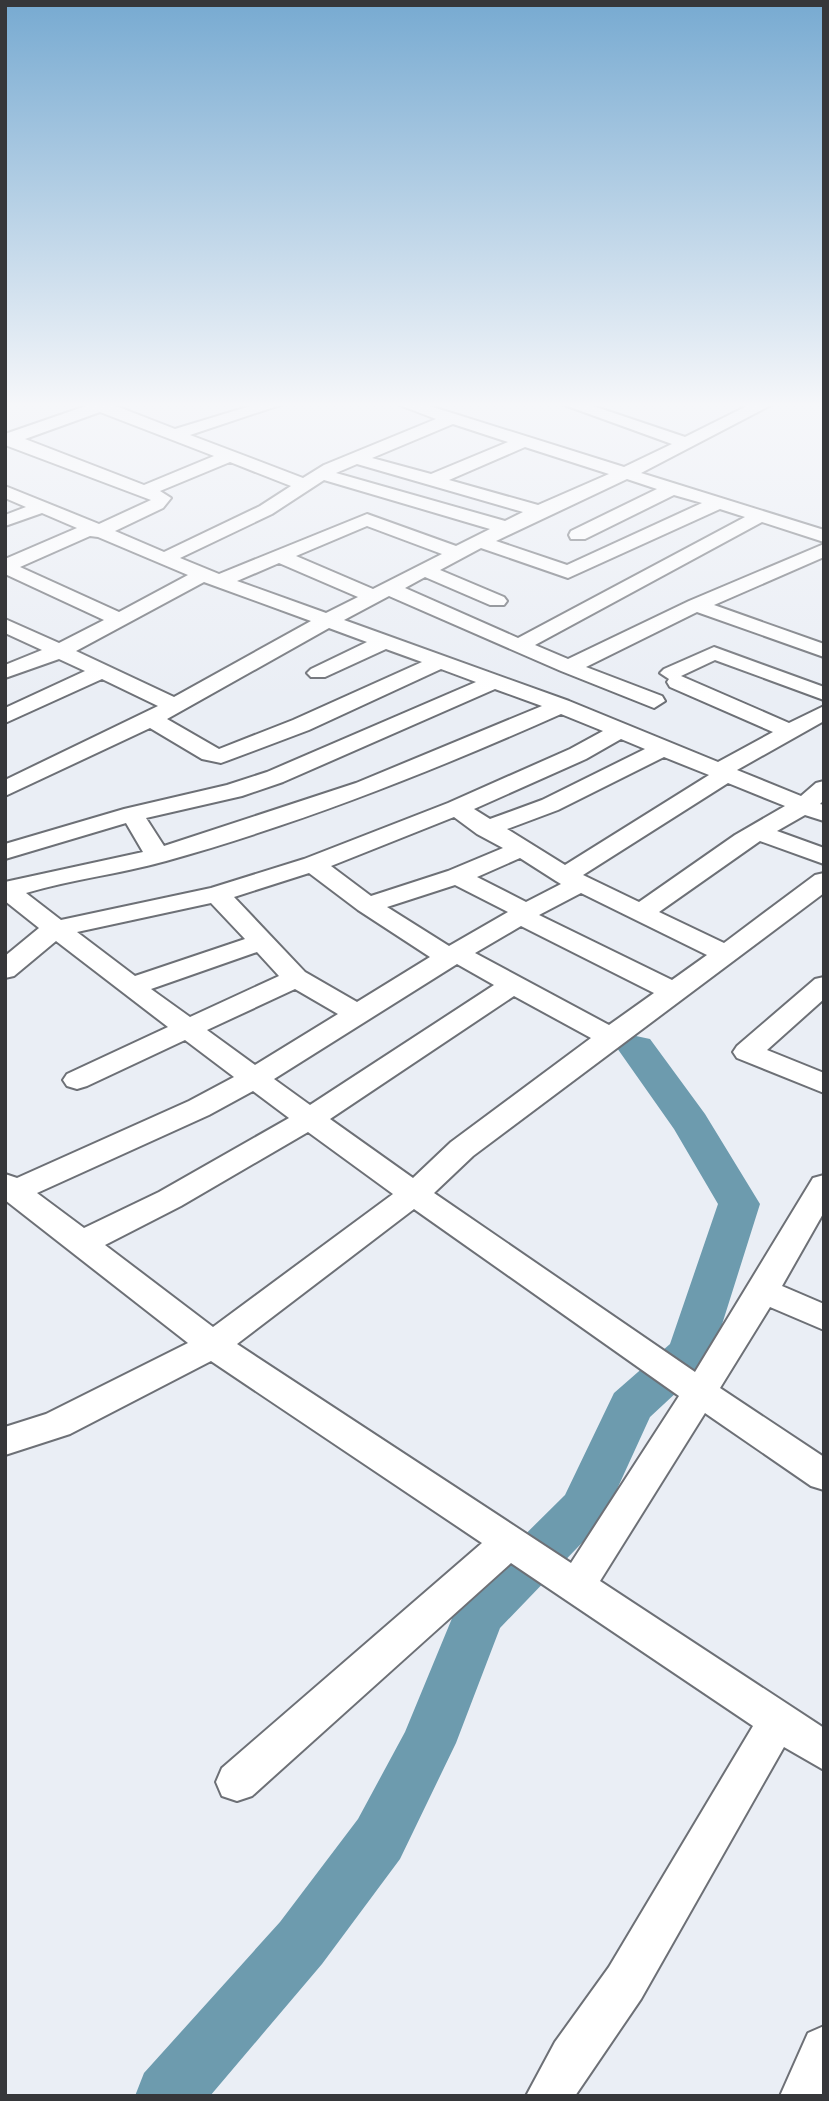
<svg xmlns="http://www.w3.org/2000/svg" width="829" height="2101" font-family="'Nunito Sans',sans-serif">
<rect width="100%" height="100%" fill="#eaeef5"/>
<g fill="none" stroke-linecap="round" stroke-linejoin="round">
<!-- river -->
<path fill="#6d9bae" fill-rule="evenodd" d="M636,1036L650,1039L705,1114L760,1204L713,1353L706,1365L650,1417L602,1522L500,1628L456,1743L400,1859L322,1964L210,2096H135L144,2073L280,1922L358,1819L405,1732L460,1599L565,1495L614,1393L670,1344L718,1204L674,1129L617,1048L622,1039Z"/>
<!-- minor casing -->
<g stroke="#6d7076" stroke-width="4">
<path id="minor" d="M84,403H118L116,406L175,429L260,403H286L190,435L303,478L324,465L436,419L394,403H420L624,467L672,444L559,403H584L685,437L753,403H775L641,473L824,530V542L762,522L535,645L568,659L689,601L824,544V557L714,605L824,644V657L697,612L586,667L662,696L665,701L654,708L561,671L389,596L344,620L569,701L718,762L773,732L670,687L667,682L669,679L660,673L664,669L714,647L824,687V700L715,660L681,676L789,723L824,706V721L737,770L801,796L816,783L824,781V800L820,804L824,805V821L805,815L777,831L824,848V864L760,841L659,912L724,943L815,875L824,873V893L473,1156L434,1193L695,1372L813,1178L824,1175V1212L782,1286L824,1304V1330L770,1307L720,1388L824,1457V1490L811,1486L705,1413L600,1581L824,1728V1770L784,1747L641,1999L575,2096H526L555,2042L609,1967L753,1726L511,1563L252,1796L237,1801L222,1796L216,1782L222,1768L482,1543L211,1361L70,1434L5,1455V1427L46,1414L188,1343L5,1200V1174L17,1178L189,1101L234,1077L185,1040L87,1086L77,1089L67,1086L63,1080L67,1074L168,1027L56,941L14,976L5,978V956L39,928L5,901V882L143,852L126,823L5,859V844L124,809L227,785L267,772L476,682L441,669L309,730L221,763L202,759L150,728L5,796V780L158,706L102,679L5,723V708L85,671L59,659L5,678V665L42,650L5,633V619L59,643L104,620L5,574V559L77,528L42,513L5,526V515L26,507L5,498V486L99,524L151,500L5,445V434L86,406ZM100,412L214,456L144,485L25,439ZM453,424L508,442L431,474L372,458ZM525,447L609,474L538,505L449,480ZM230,462L291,486L260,506L164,552L115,531L163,508L171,498L160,491ZM357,464L523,512L505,521L336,473ZM627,479L657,489L571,531L569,535L571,539H585L674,495L702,503L567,565L496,541ZM324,480L490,529L456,546L367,514L219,574L180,558L272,514ZM720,509L745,517L518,638L405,588L425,577L490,605H504L507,601L504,597L440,570L481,548L568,578ZM367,526L442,554L373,589L296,556ZM90,536L98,537L188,575L119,612L20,567ZM279,563L358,597L326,613L237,581ZM204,582L311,621L174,697L76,651ZM329,628L367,642L311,669L307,673L311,677H325L386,649L422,662L293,720L219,749L167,719ZM495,689L542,706L356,783L164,846L146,818L242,796L283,782ZM561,714L603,731L570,749L448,803L304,859L211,888L61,920L26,893C72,879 120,874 166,861C302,823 433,771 561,714ZM621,739L645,749L542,800L490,819L474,809L586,759ZM664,757L709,775L565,865L507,829L558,810ZM728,783L785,806L735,835L639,902L583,875ZM454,817L477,834L503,848L448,871L371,896L331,866ZM520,858L556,881L561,884L526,902L477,877ZM309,873L358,910L430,957L357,1002L305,972L234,897ZM455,885L508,912L449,946L387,907ZM581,893L707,955L672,980L539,915ZM211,903L245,939L135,976L77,932ZM521,926L654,993L609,1025L475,953ZM257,952L279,976L190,1017L151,989ZM457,964L494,985L310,1105L274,1079ZM295,989L338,1014L255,1065L207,1030ZM514,996L591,1038L451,1142L413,1178L330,1119ZM253,1091L289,1118L159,1192L84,1228L37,1193L209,1115ZM308,1132L393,1194L213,1327L105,1245L181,1206ZM414,1209L679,1396L571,1563L237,1344Z
M824,977V999L767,1050L824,1073V1093L737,1058L733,1052L737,1046L815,979Z
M824,2026V2096H780L808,2033Z"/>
</g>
<!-- minor -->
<use href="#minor" fill="#fff" fill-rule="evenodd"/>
</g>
<!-- sky -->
<linearGradient id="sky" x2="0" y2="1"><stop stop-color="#77aad1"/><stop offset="0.58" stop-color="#f6f7fa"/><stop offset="1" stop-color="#f6f7fa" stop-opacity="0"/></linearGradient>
<rect width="829" height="698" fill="url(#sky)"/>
<!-- border -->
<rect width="829" height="2101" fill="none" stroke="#36373a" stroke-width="14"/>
</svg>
